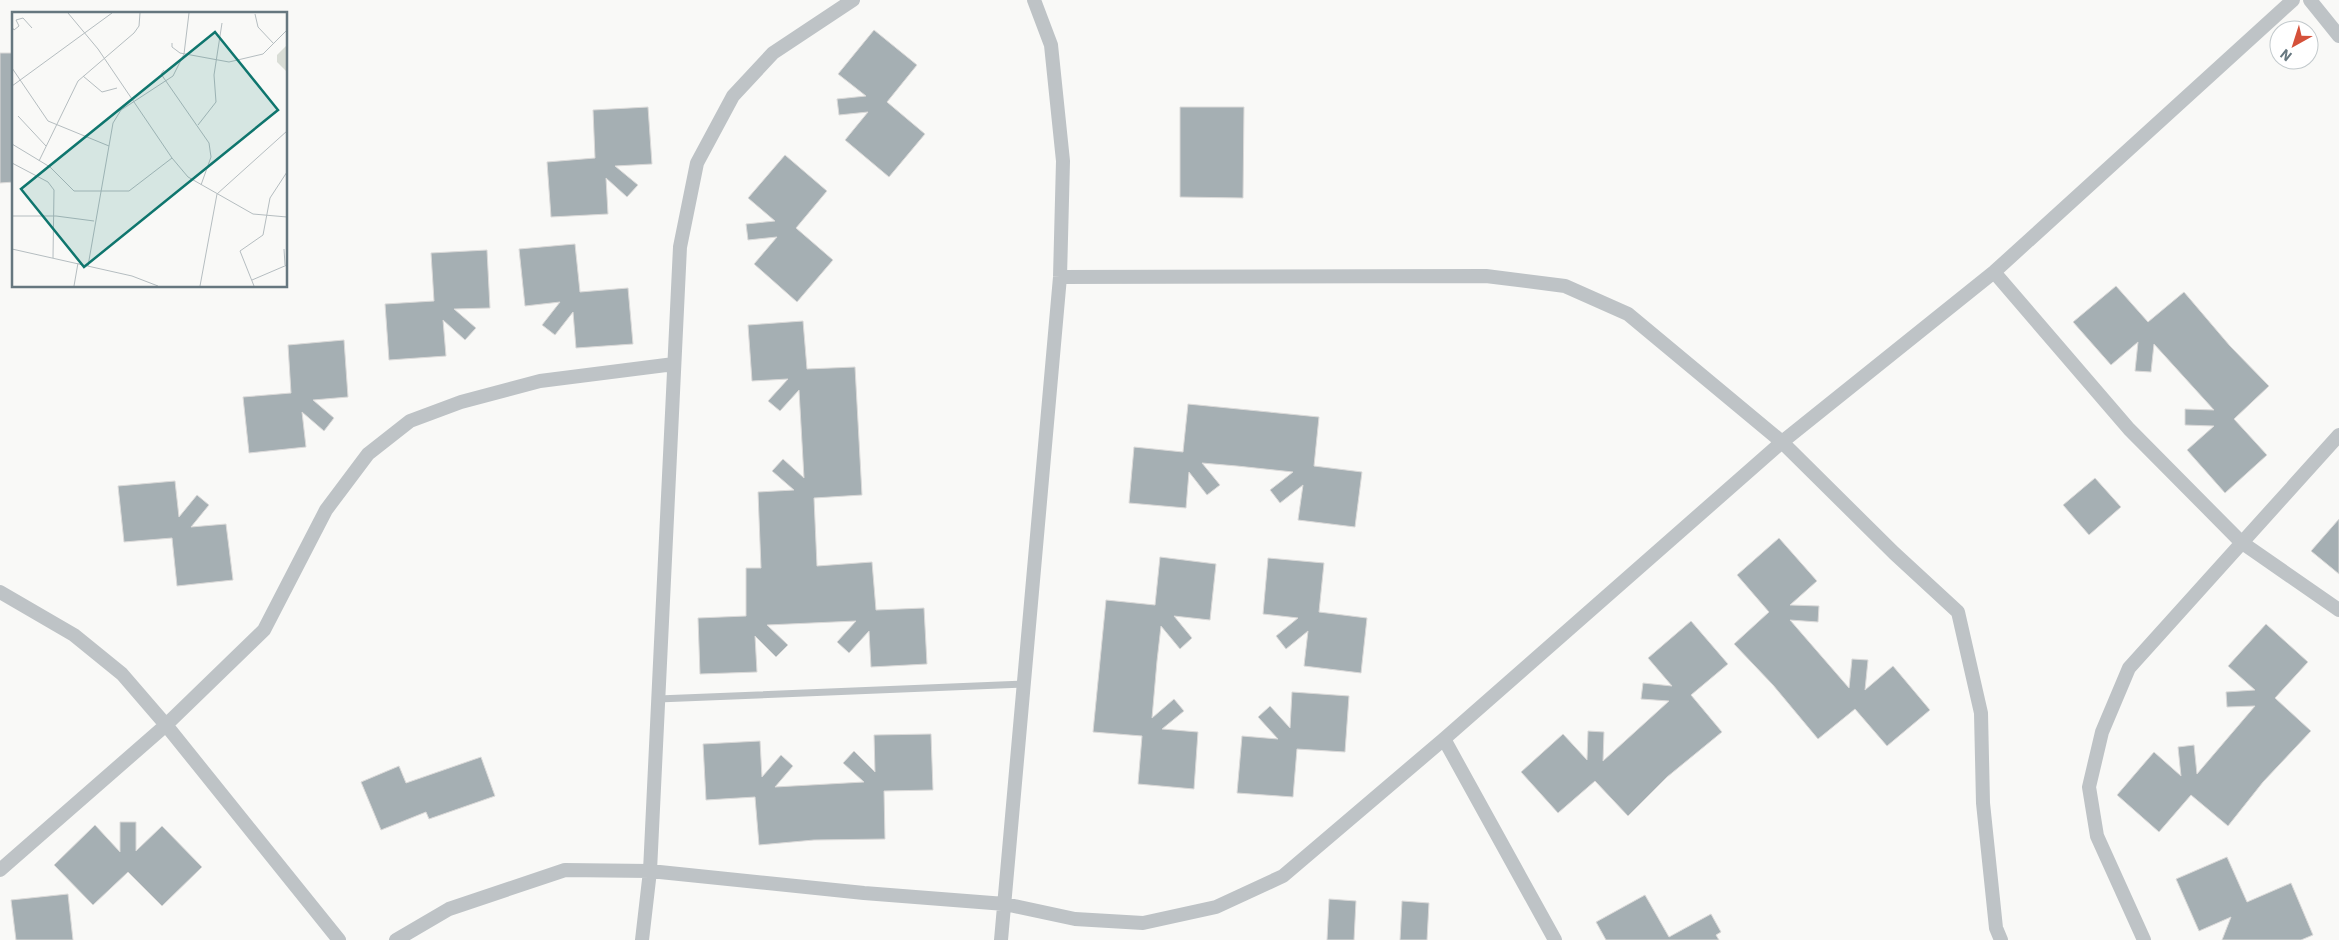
<svg xmlns="http://www.w3.org/2000/svg" width="2339" height="940" font-family="'IBM Plex Sans',sans-serif">
<rect width="100%" height="100%" fill="#f9f9f7"/>
<!-- building -->
<path fill="#a5afb3" stroke="#dbdad9" d="M874,30L917,65L887,102L925,134L889,177L845,140L868,112L839,115L837,99L866,96L838,74Z
M0,53H14V182L0,183Z
M648,107L652,164L615,166L638,185L627,197L606,178L608,214L551,217L547,162L595,158L593,110Z
M1180,107H1244L1243,198L1180,197Z
M785,155L827,191L796,228L833,260L797,302L754,264L777,237L748,240L746,224L775,221L748,198Z
M575,244L580,292L628,288L633,344L576,348L573,312L555,335L542,325L560,302L525,306L519,249Z
M487,250L490,308L454,309L476,328L465,340L443,320L446,356L389,360L385,304L434,301L431,253Z
M2116,286L2148,322L2184,292L2230,346L2269,386L2234,419L2267,455L2225,493L2187,450L2214,426L2185,425V409L2214,410L2154,344L2151,372L2135,371L2138,342L2111,365L2073,322Z
M803,321L807,369L855,367L862,495L814,498L817,566L872,562L876,610L924,608L927,664L871,667L869,631L849,653L837,642L856,621L767,625L788,645L776,657L755,636L757,672L700,674L698,618L746,616V568H761L758,492L794,490L772,471L783,459L804,478L799,390L780,411L768,401L788,379L752,381L748,325Z
M344,340L348,397L313,400L334,418L324,431L302,412L306,447L249,453L243,397L291,393L288,345Z
M1188,404L1319,417L1314,466L1362,472L1355,527L1298,520L1303,485L1280,503L1270,490L1293,472L1237,466L1202,463L1220,485L1207,495L1189,472L1186,508L1129,503L1134,447L1183,452Z
M2095,478L2121,507L2089,535L2063,505Z
M175,481L179,517L197,495L209,505L191,527L226,524L233,580L177,586L172,538L124,542L118,486Z
M2339,519V574L2311,551Z
M1779,538L1817,581L1790,605L1819,606L1818,622L1790,620L1849,688L1852,659L1868,660L1865,690L1893,666L1930,710L1887,746L1855,709L1818,739L1773,685L1734,644L1769,612L1737,575Z
M1160,557L1216,564L1210,620L1174,616L1192,638L1180,649L1161,626L1157,661L1152,718L1174,699L1184,711L1162,729L1198,732L1194,789L1138,784L1142,736L1093,732L1106,600L1155,605Z
M1268,558L1324,563L1319,612L1367,618L1361,673L1304,666L1308,631L1286,649L1276,636L1298,618L1263,614Z
M1691,621L1728,664L1691,695L1722,732L1667,777L1628,816L1595,781L1558,813L1521,772L1563,734L1587,760L1588,731L1604,732L1603,761L1669,701L1641,699L1643,683L1672,686L1648,658Z
M2266,624L2308,662L2275,698L2311,731L2263,782L2228,826L2191,795L2159,832L2117,795L2154,752L2181,776L2178,747L2194,745L2197,774L2255,706L2227,707L2226,692L2255,690L2228,666Z
M1292,692L1349,696L1345,752L1297,749L1293,797L1237,793L1242,736L1278,739L1258,717L1270,706L1290,728Z
M931,734L933,790L884,791L885,839L814,840L759,845L755,797L706,800L703,744L760,741L762,777L781,755L793,766L775,787L864,782L843,763L854,751L875,772L874,735Z
M481,757L495,796L429,819L426,812L381,830L361,782L399,766L406,783Z
M120,822H136V851L162,826L202,867L162,906L128,872L93,905L54,865L95,825L120,852Z
M2227,857L2247,902L2291,883L2313,935L2301,940H2222L2231,917L2199,931L2176,879Z
M68,894L73,940H16L11,900Z
M1645,895L1669,937L1711,914L1721,932L1716,935L1719,940H1606L1596,922Z
M1329,899L1356,901L1354,940H1327Z
M1402,901L1429,903L1427,940H1400Z"/>
<g fill="none" stroke-linecap="round" stroke-linejoin="round">
<!-- lane -->
<path stroke="#bec3c6" stroke-width="7" d="M658,699L1024,684"/>
<!-- street -->
<path stroke="#bec3c6" stroke-width="14" d="M2310,0L2339,36
M1994,272L2129,429L2241,542L2339,610
M1060,277L1486,276L1565,286L1628,314L1782,442L1894,553L1958,612L1981,713L1983,803L1996,928L2001,940
M0,592L74,635L122,674L166,725L339,940
M1444,739L1555,940
M0,870L166,725L264,630L326,510L368,454L410,421L461,402L540,381L674,364
M396,940L449,909L565,870L650,871L864,893L1005,904L1075,919L1143,923L1216,907L1283,876L1444,739L1782,442L1994,272L2293,0
M642,940L650,871L680,247L697,163L733,96L773,53L853,0
M1001,940L1060,277L1063,161L1051,45L1034,0
M2144,940L2097,836L2089,787L2102,732L2129,668L2339,435"/>
</g>
<!-- overview -->
<g transform="translate(12 12)">
<rect width="275" height="275" fill="#f9f9f7"/>
<path d="M275,33V60L265,50V43Z" fill="#d9ddd6"/>
<path fill="none" stroke="#b5bdc0" stroke-width="1" d="M56,1L86,37L160,146L176,165L241,202L275,205M243,2L246,15L262,32M0,15L2,18L7,14L4,8L11,6L20,16M160,31V35L168,41L217,50L251,42L275,18M0,56L36,109L97,134M152,58L149,62L197,131L199,145L189,173M71,64L90,80L105,76M0,74L100,1M6,104L34,134M186,113L204,90L202,63L210,11M0,132L38,155L62,179H117L160,146M27,149L66,69L122,21L127,14L128,1M0,151L36,170L42,178L41,246M0,204H44L82,209M0,237L120,264L146,274M272,237L273,253M76,254L101,111L109,98L161,64L172,42L177,1M240,268L275,253M62,274L66,251M188,274L205,182L275,119M242,274L228,239L251,223L258,186L275,160"/>
<path fill="#0f766e" fill-opacity="0.15" stroke="#0f766e" stroke-width="2.5" d="M203,20L266,98L72,255L9,177Z"/>
<rect width="275" height="275" fill="none" stroke="#66777f" stroke-width="2.5"/>
</g>
<!-- north arrow -->
<g transform="translate(2294 45) rotate(219)"><circle r="24" fill="#ffffff" stroke="#c2c9cc"/>
<path d="M0-4L9 19L0 12L-9 19Z" fill="#d5513a"/>
<text y="-8" font-size="14" font-weight="bold" text-anchor="middle" fill="#66777f">N</text>
</g>
</svg>
